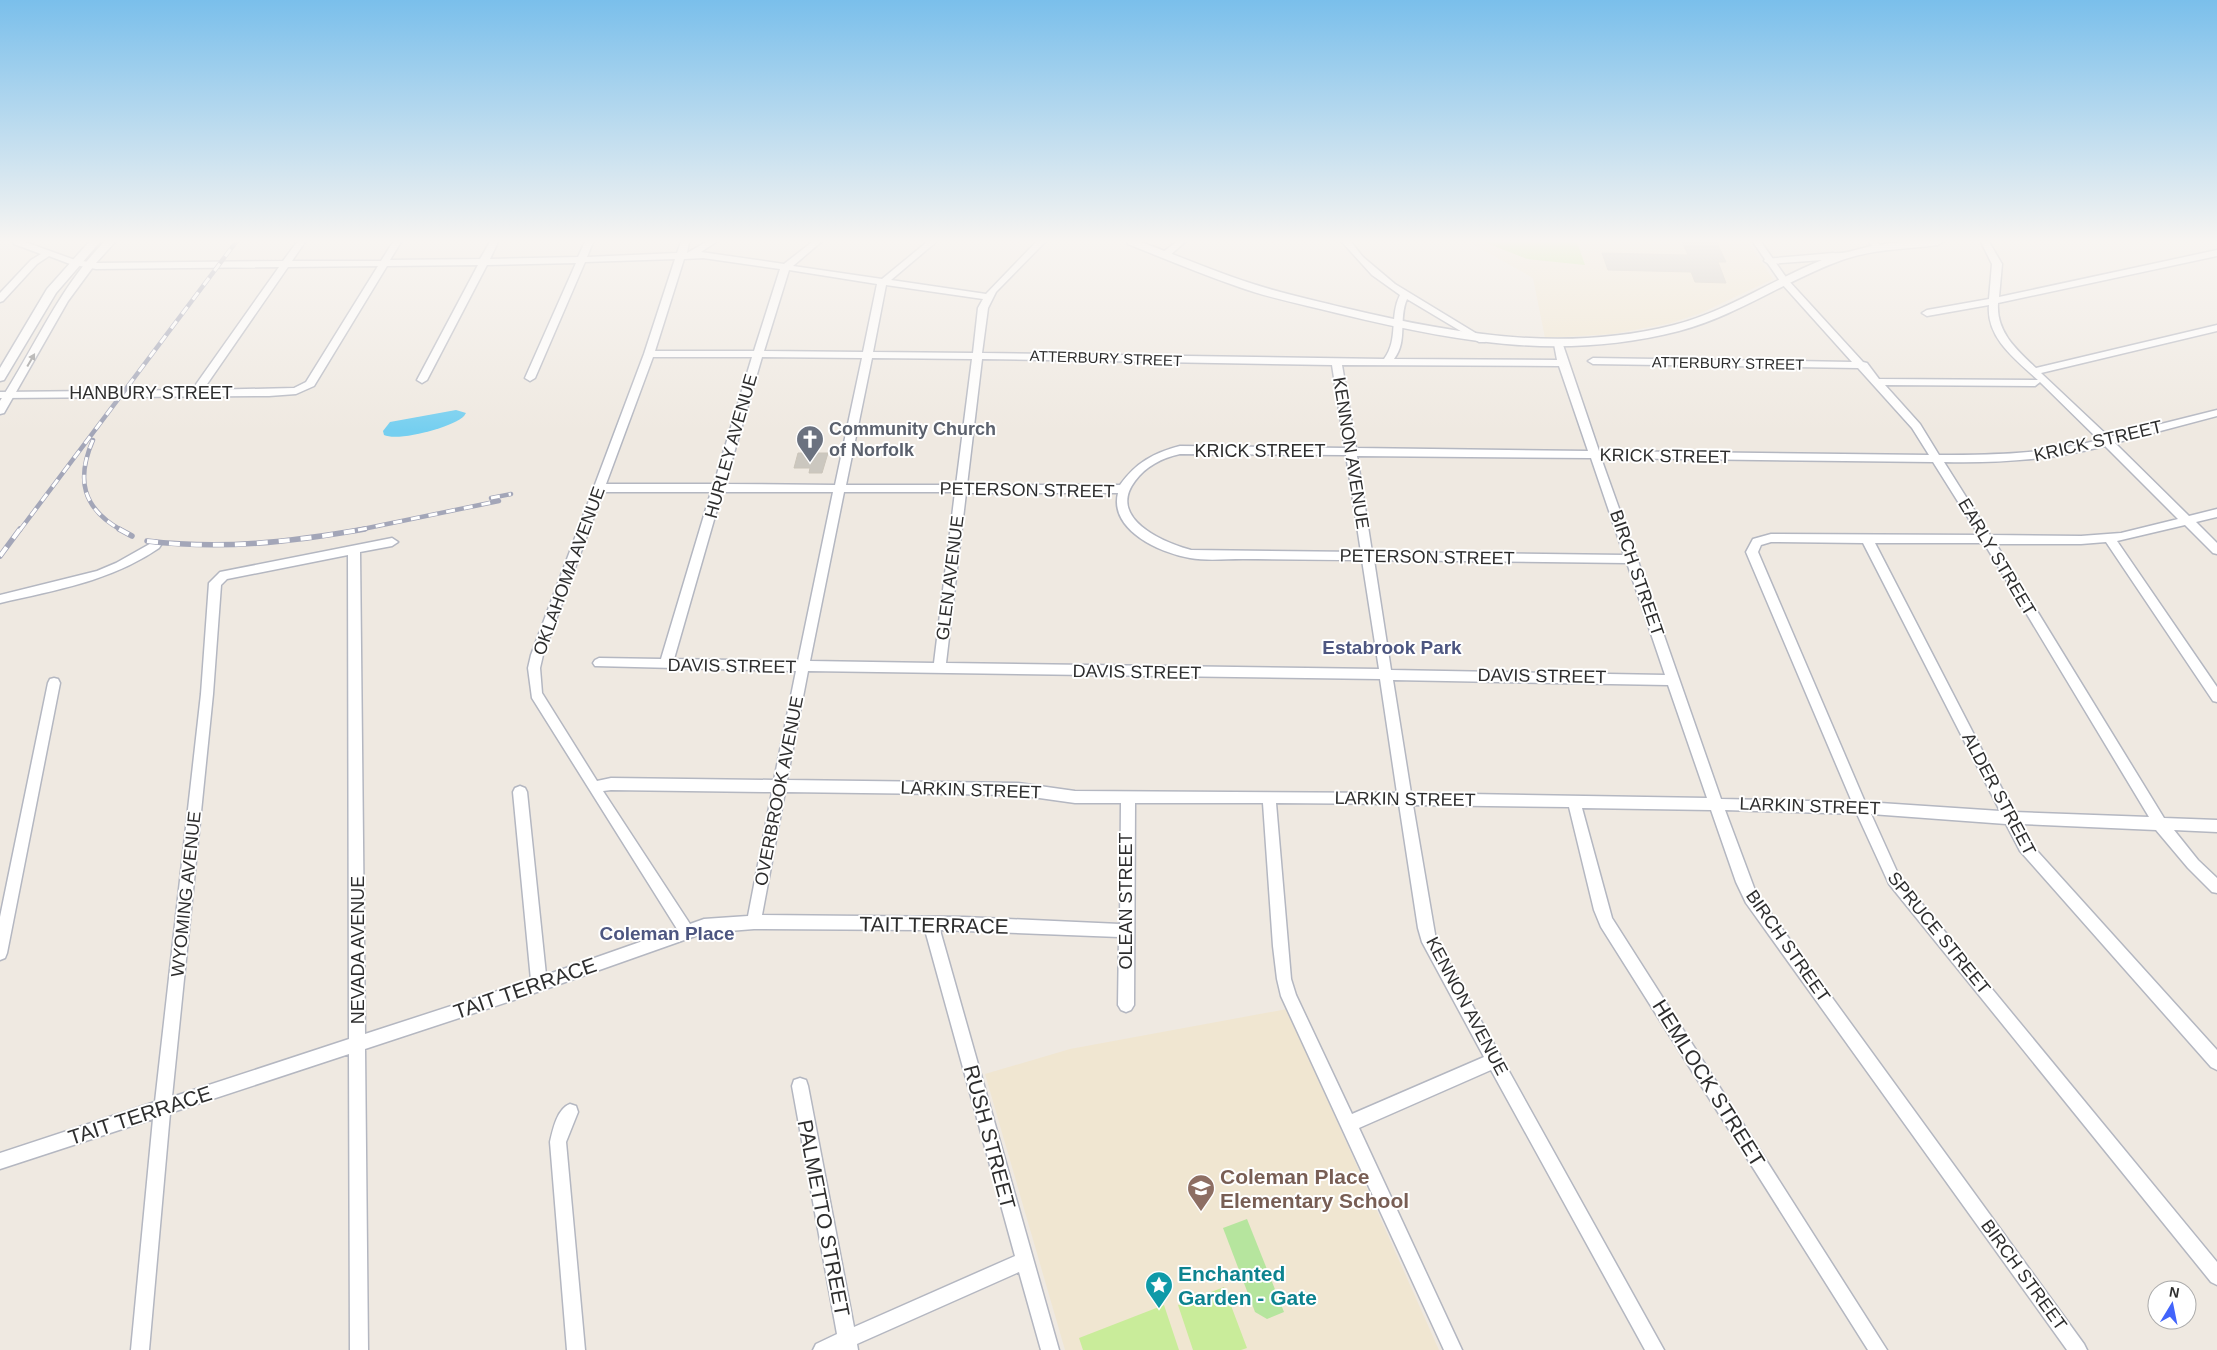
<svg xmlns="http://www.w3.org/2000/svg" width="2217" height="1350" font-family="Arial,sans-serif">
<rect width="100%" height="100%" fill="#efe9e1"/>
<!-- education -->
<path fill="#f0e6d1" d="M1469,242H1748L1773,279L1701,313L1671,323L1613,334L1545,338L1533,278Z
M1287,1009L1439,1350H1065L985,1074L1070,1049Z"/>
<!-- green -->
<path fill="#b6e59e" d="M1247,1219L1284,1312L1267,1319L1255,1312L1223,1228Z"/>
<!-- pitch -->
<path fill="#c9ec9a" d="M1484,242H1577L1585,265L1527,259Z
M1224,1287L1247,1348L1241,1350H1193L1178,1305Z
M1164,1305L1179,1350H1083L1079,1338Z"/>
<!-- water -->
<path fill="#75cff0" d="M456,410L466,413L464,416C454,427 398,442 384,435L383,431L390,422Z"/>
<!-- building -->
<path fill="#cbc7bf" stroke="#cbc5ba" d="M1682,242L1717,243L1726,262H1718L1726,283L1695,282L1691,272L1608,270L1602,253L1688,255Z
M798,453H828L822,473H809L810,468H794Z"/>
<g fill="none" stroke-linecap="round" stroke-linejoin="round">
<!-- minor casing -->
<g stroke="#b4b7c1" stroke-width="3">
<path id="minor" d="M13,242H25L75,260L96,263L283,261L297,242H305L292,261H381L393,242H401L390,260L480,259L490,242H498L490,259L578,257L585,242H593L587,257L677,253L681,242H689L687,253L706,242H716L701,252L784,264L812,242H821L793,266L882,279L927,242H936L891,280L986,294L1036,242H1045L996,292L988,308L982,353L1384,359C1399,339 1389,317 1400,295L1372,275L1342,242H1351L1363,257L1395,284L1487,340L1485,342H1479L1407,299C1398,319 1408,341 1394,359L1557,360L1554,344L1556,342H1562L1599,451L1929,455L1912,428L1858,368L1593,364L1588,361L1593,358L1852,362L1782,284L1753,242H1761L1788,280L1863,362L1867,363L1879,379L2038,380C2016,360 1986,338 1989,305L1927,316L1922,313L1927,310L1989,299L1992,264L1981,242H1989L2002,264L1999,297L2217,250V256L1998,303C1996,332 2016,349 2036,368L2217,325V331L2041,373L2109,437L2217,410V416L2115,443L2189,516L2217,509V517L2196,522L2217,543V554L2213,553L2185,525L2117,541L2217,687V702L2213,701L2106,542L2081,544H1996L2164,818L2217,820V832L2174,830L2198,860L2217,878V893L2212,892L2188,868L2156,830L2020,824L2030,843L2217,1050V1070L2211,1067L2020,851L2006,824L1871,814L1899,876L2217,1262V1285L2211,1282L1889,884L1857,814L1725,810L1756,893L2084,1344L2087,1350H2067L1746,903L1736,882L1711,810L1582,808L1612,918L1887,1350H1868L1601,927L1594,910L1569,807L1413,805L1436,940L1664,1350H1645L1491,1070L1359,1128L1462,1350H1444L1281,996L1277,979L1273,946L1263,803H1135L1134,1005L1131,1010L1126,1012L1121,1010L1118,1005L1119,937L940,930L1059,1350H1041L1019,1272L857,1344L858,1350H813L816,1344L837,1334L792,1086L794,1080L800,1078L806,1080L808,1086L854,1327L1015,1256L925,930L754,929L704,933L523,997L365,1049L368,1350H350L349,1054L170,1113L149,1350H131L153,1119L0,1169V1153L155,1102L201,694L209,583L220,572L392,538L398,542L392,546L360,552L365,1034L531,980L513,792L515,788L520,786L525,788L527,792L546,975L677,929L532,698L528,668L531,655L644,354L675,259L585,262L535,378L530,381L525,378L576,263L487,265L427,380L422,383L417,380L478,265L387,266L314,386L296,394L269,396L0,398V392L192,390L279,267L96,269L70,264L49,256L37,264L3,301L0,302V293L31,260L41,254L14,244ZM703,258L780,269L754,351H655L684,259ZM378,266L306,382L294,388L203,390L288,267ZM789,270L877,284L863,352L764,351ZM886,285L983,299L978,308L973,353L873,352ZM653,357H752L714,484H606ZM762,357L862,358L835,485L725,484ZM872,358L972,359L956,485H846ZM982,359L1332,365L1345,448L1180,446C1153,453 1136,463 1120,485H967ZM1342,365L1559,366L1588,451L1356,448ZM2040,382L2099,440C2046,454 1994,455 1939,455L1920,424L1885,385L2035,386ZM2105,446L2178,519L2121,533L2081,536L1990,535L1944,462C2002,463 2049,460 2105,446ZM1180,454L1346,455L1361,552L1191,550C1162,542 1107,518 1135,481C1146,466 1162,458 1180,454ZM1357,456L1591,458L1624,555L1372,552ZM1601,458L1933,462L1979,535L1771,534L1753,539L1746,552L1852,802L1721,799L1638,561L1639,559L1636,556ZM603,492H711L661,659L599,658L595,660L593,663L595,666L796,671L774,780L611,778L597,781L542,693L540,668L543,655ZM722,492H833L798,661L674,659ZM844,492H955L934,663L810,661ZM966,493H1118C1109,530 1160,553 1190,558C1206,561 1226,559 1243,559C1283,559 1322,560 1362,560L1379,669L946,663ZM1771,542L1863,543L2000,811L1865,802L1758,552L1761,545ZM1875,543H1984L2149,817L2014,812ZM348,555L349,1039L172,1097L213,694L221,585L227,579ZM1374,560L1627,563L1665,675L1391,670ZM808,671L1380,679L1397,793L1075,791L1018,783L787,780ZM1393,680L1668,685L1707,798L1411,793ZM611,790L772,792L748,916L704,919L690,924L603,791ZM785,792L1018,795L1075,803H1121L1120,924L964,917L762,915ZM1276,803L1399,804L1418,928L1422,942L1484,1057L1352,1114L1296,995L1291,979Z
M1176,242H1185L1168,257H1162V253Z
M1869,242H1877L1883,249L1875,251Z
M155,541L159,542L161,545L159,548C111,581 56,590 0,603V595L97,571L116,563Z
M54,678L58,679L60,683L7,953L5,958L0,960V917L48,683L50,679Z
M570,1104L576,1106L578,1112L566,1142L585,1350H567L550,1142C553,1129 557,1109 570,1104Z"/>
</g>
<!-- tertiary casing -->
<g stroke="#b4b7c1" stroke-width="3">
<path id="tertiary" d="M89,242H100L56,293L4,380L0,381V368L47,289Z
M104,242H115L96,263L68,301L4,413L0,414V401C35,347 59,288 104,242Z
M1127,242H1141C1176,255 1211,270 1247,282C1279,293 1313,300 1345,308C1454,334 1563,353 1674,325C1726,312 1772,280 1822,260L1769,264L1764,261L1765,259L1833,253C1844,255 1860,248 1872,246C1895,242 1920,240 1943,242L1938,245C1906,249 1873,249 1842,260C1786,280 1737,316 1679,331C1561,361 1457,342 1341,314C1307,305 1272,299 1239,287C1201,274 1165,259 1128,244Z"/>
</g>
<!-- minor -->
<use href="#minor" fill="#fff" fill-rule="evenodd"/>
<!-- tertiary -->
<use href="#tertiary" fill="#fff" fill-rule="evenodd"/>
<!-- rail-far1 casing -->
<g stroke="#a3a6b8" stroke-width="4.5">
<path id="rail-far1" d="M93,440C76,479 82,508 121,530
M491,498L511,494
M20,530L236,242
M358,530L499,501"/>
</g>
<!-- rail casing -->
<g stroke="#a3a6b8" stroke-width="5.5">
<path id="rail" d="M119,529L132,536
M147,541C223,550 290,542 365,529
M0,556L20,529"/>
</g>
<!-- rail-far1 -->
<use href="#rail-far1" stroke="#fff" stroke-width="3" stroke-dasharray="9" stroke-linecap="butt"/>
<!-- rail -->
<use href="#rail" stroke="#fff" stroke-width="4" stroke-dasharray="11" stroke-linecap="butt"/>
</g>
<!-- one-way arrows -->
<defs><path id="oneway-solid" d="M-6-.8H1V-3.2L6.5 0L1 3.2V.8H-6Z" transform="scale(1.25)"/></defs>
<use fill="#969696" href="#oneway-solid" transform="translate(31 360) rotate(-60)"/>
<!-- sky -->
<linearGradient id="sky" x2="0" y2="1"><stop stop-color="#7abfeb"/><stop offset="0.56" stop-color="#f8f5f2"/><stop offset="1" stop-color="#f8f5f2" stop-opacity="0"/></linearGradient>
<rect width="2217" height="431" fill="url(#sky)"/>
<!-- icons -->
<defs>
<g id="church-pin" transform="scale(1.4375)"><path d="M0 17L-7.5 6A9.5 9.5 0 1 1 7.5 6Z" fill="#6b7280" stroke="#fff"/><path d="M-1.2-6h2.4v3.5h3.3v2.4h-3.3V6h-2.4V-.1h-3.3v-2.4h3.3Z" fill="#fff"/></g>
<g id="school-pin" transform="scale(1.4375)"><path d="M0 17L-7.5 6A9.5 9.5 0 1 1 7.5 6Z" fill="#8d6e63" stroke="#fff"/><path d="M0-5L7-2L0 1L-7-2ZM-4 1L0 2.5L4 1V4Q0 6-4 4Z" fill="#fff"/></g>
<g id="sight-pin" transform="scale(1.4375)"><path d="M0 17L-7.5 6A9.5 9.5 0 1 1 7.5 6Z" fill="#0f9aa8" stroke="#fff"/><path d="M0-6L1.8-2.2L6-1.7L2.9 1.2L3.7 5.4L0 3.3L-3.7 5.4L-2.9 1.2L-6-1.7L-1.8-2.2Z" fill="#fff"/></g>
</defs>
<g fill-rule="evenodd">
<use href="#church-pin" x="810" y="439"/>
<use href="#school-pin" x="1201" y="1188"/>
<use href="#sight-pin" x="1159" y="1285"/>
</g>
<g text-anchor="middle" dominant-baseline="central" stroke-width="4" stroke-linejoin="round" paint-order="stroke">
<!-- far-street labels -->
<g font-size="15" fill="#2e2e2e" stroke="#fff">
<text transform="translate(1106 358) rotate(2)">ATTERBURY STREET</text>
<text transform="translate(1728 363) rotate(1)">ATTERBURY STREET</text>
</g>
<!-- street labels -->
<g font-size="18" fill="#2e2e2e" stroke="#fff">
<text x="151" y="393">HANBURY STREET</text>
<text transform="translate(2098 441) rotate(-13)">KRICK STREET</text>
<text transform="translate(731 446) rotate(-74)">HURLEY AVENUE</text>
<text x="1260" y="451">KRICK STREET</text>
<text transform="translate(1351 453) rotate(81)">KENNON AVENUE</text>
<text transform="translate(1665 456) rotate(1)">KRICK STREET</text>
<text transform="translate(1027 490) rotate(1)">PETERSON STREET</text>
<text transform="translate(1427 557) rotate(1)">PETERSON STREET</text>
<text transform="translate(1997 557) rotate(59)">EARLY STREET</text>
<text transform="translate(569 571) rotate(-70)">OKLAHOMA AVENUE</text>
<text transform="translate(1637 573) rotate(71)">BIRCH STREET</text>
<text transform="translate(950 578) rotate(-83)">GLEN AVENUE</text>
<text transform="translate(732 666) rotate(1)">DAVIS STREET</text>
<text transform="translate(1137 672) rotate(1)">DAVIS STREET</text>
<text transform="translate(1542 676) rotate(1)">DAVIS STREET</text>
<text transform="translate(971 790) rotate(2)">LARKIN STREET</text>
<text transform="translate(779 791) rotate(-79)">OVERBROOK AVENUE</text>
<text transform="translate(1999 794) rotate(62)">ALDER STREET</text>
<text transform="translate(1405 799) rotate(1)">LARKIN STREET</text>
<text transform="translate(1810 806) rotate(2)">LARKIN STREET</text>
<text transform="translate(186 894) rotate(-84)">WYOMING AVENUE</text>
<text transform="translate(1126 901) rotate(-90)">OLEAN STREET</text>
<text transform="translate(1939 933) rotate(51)">SPRUCE STREET</text>
<text transform="translate(1788 946) rotate(55)">BIRCH STREET</text>
<text transform="translate(358 950) rotate(-90)">NEVADA AVENUE</text>
<text transform="translate(1467 1006) rotate(62)">KENNON AVENUE</text>
<text transform="translate(2024 1275) rotate(54)">BIRCH STREET</text>
</g>
<!-- worship labels -->
<g font-size="18" font-weight="bold" fill="#5b616d" stroke="#fff" text-anchor="start">
<text x="829" y="429">Community Church<tspan x="829" dy="21">of Norfolk</tspan></text>
</g>
<!-- neighbourhood labels -->
<g font-size="19" font-weight="bold" fill="#4d5680" stroke="#fff">
<text x="1392" y="647">Estabrook Park</text>
<text x="667" y="933">Coleman Place</text>
</g>
<!-- near-street labels -->
<g font-size="21" fill="#2e2e2e" stroke="#fff">
<text transform="translate(934 925) rotate(1)">TAIT TERRACE</text>
<text transform="translate(525 988) rotate(-19)">TAIT TERRACE</text>
<text transform="translate(1709 1083) rotate(58)">HEMLOCK STREET</text>
<text transform="translate(140 1115) rotate(-18)">TAIT TERRACE</text>
<text transform="translate(990 1137) rotate(75)">RUSH STREET</text>
<text transform="translate(824 1218) rotate(79)">PALMETTO STREET</text>
</g>
<!-- near-education labels -->
<g font-size="21" font-weight="bold" fill="#785e54" stroke="#fff" text-anchor="start">
<text x="1220" y="1176">Coleman Place<tspan x="1220" dy="24">Elementary School</tspan></text>
</g>
<!-- near-culture labels -->
<g font-size="21" font-weight="bold" fill="#0d838f" stroke="#fff" text-anchor="start">
<text x="1178" y="1273">Enchanted<tspan x="1178" dy="24">Garden - Gate</tspan></text>
</g>
</g>
<!-- north arrow -->
<g transform="translate(2172 1305) rotate(10)"><circle r="24" fill="#ffffff" stroke="#ababab"/>
<path d="M0-4L9 19L0 12L-9 19Z" fill="#4264fb"/>
<text y="-8" font-size="14" font-weight="bold" text-anchor="middle" fill="#2e2e2e">N</text>
</g>
</svg>
